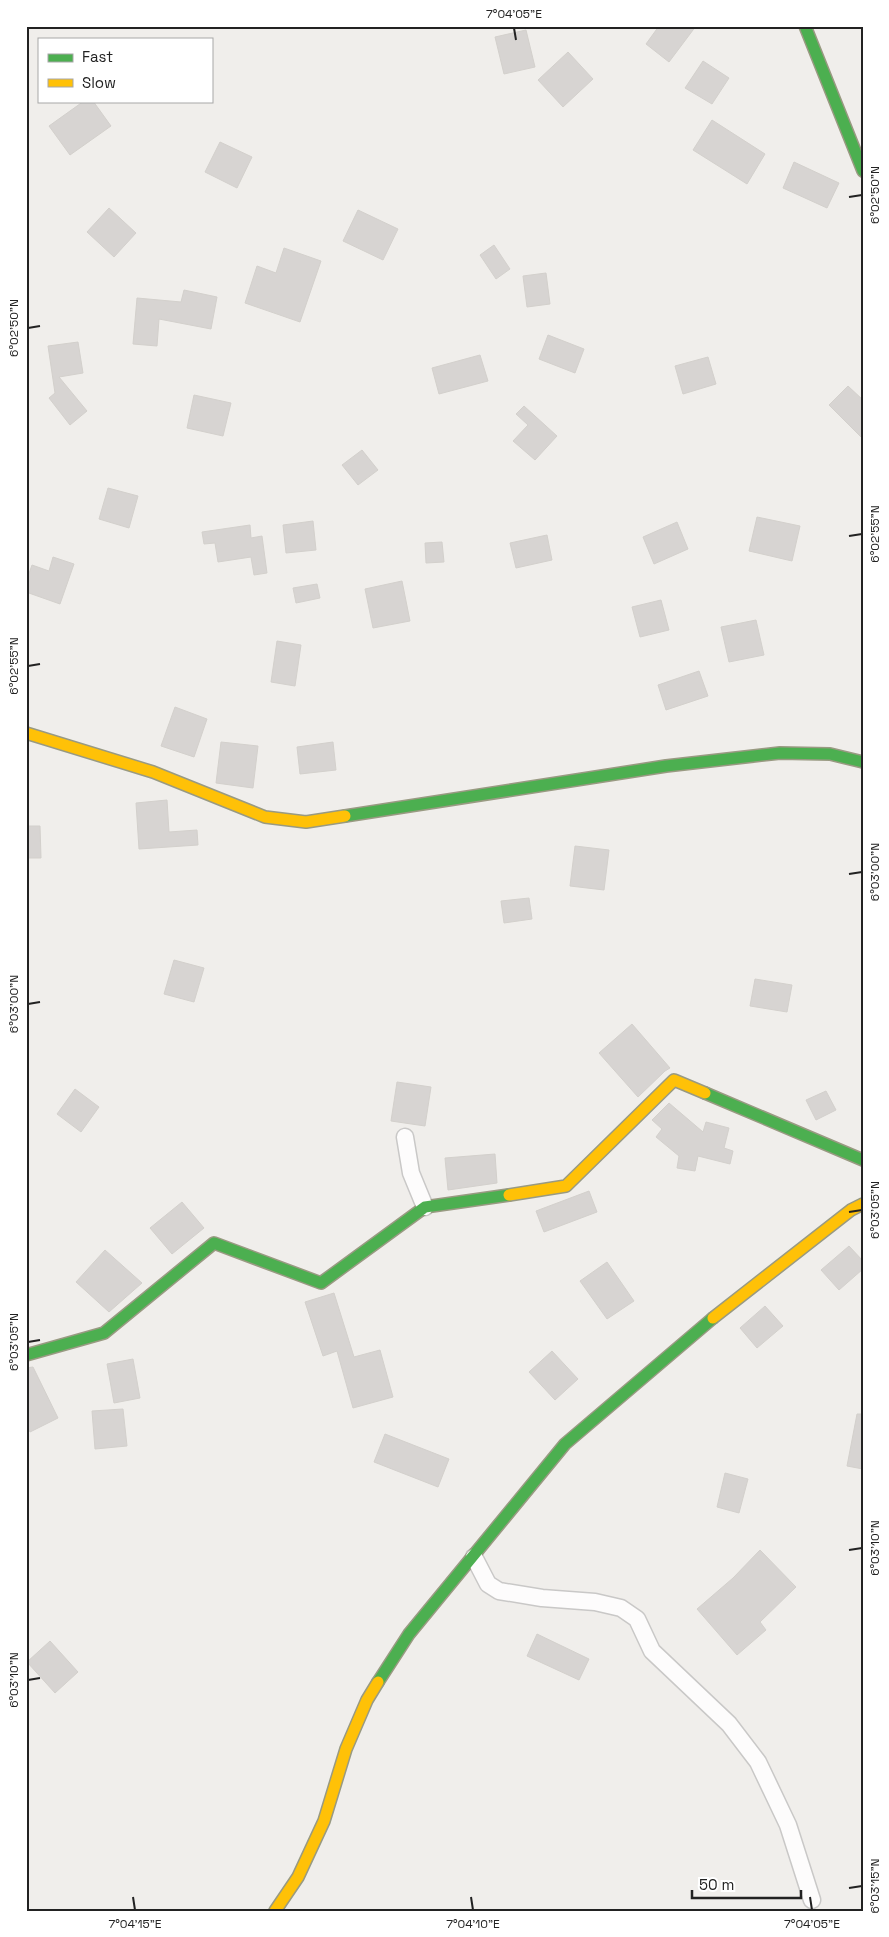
<svg xmlns="http://www.w3.org/2000/svg" width="889" height="1937" font-family="'Space Grotesk',sans-serif">
<rect width="100%" height="100%" fill="#f0eeeb"/>
<!-- building -->
<path fill="#d7d4d2" stroke="#d3d0cc" d="M659,26H696L669,62L646,44Z
M526,30L535,67L504,74L495,37Z
M568,52L593,79L563,107L538,80Z
M703,61L729,78L712,104L685,88Z
M84,101H93L111,126L70,155L49,126Z
M712,120L765,154L747,184L693,150Z
M220,142L252,157L237,188L205,172Z
M794,162L839,183L827,208L783,188Z
M109,208L136,233L114,257L87,232Z
M358,210L398,229L383,260L343,241Z
M494,245L510,269L496,279L480,255Z
M284,248L321,261L300,322L245,303L257,266L276,273Z
M546,273L550,304L527,307L523,276Z
M184,290L217,297L211,329L159,319L157,346L133,344L137,298L181,302Z
M548,335L584,349L575,373L539,359Z
M78,342L83,373L59,377L87,411L70,425L49,398L55,393L48,346Z
M480,355L488,381L439,394L432,368Z
M708,357L716,384L683,394L675,366Z
M848,386L863,400V439L829,405Z
M194,395L231,403L223,436L187,428Z
M524,406L557,436L535,460L513,441L528,425L516,414Z
M362,450L378,470L358,485L342,465Z
M108,488L138,496L129,528L99,519Z
M757,517L800,526L792,561L749,551Z
M313,521L316,550L286,553L283,525Z
M677,522L688,549L654,564L643,537Z
M250,525L251,538L262,536L267,573L254,575L251,557L218,562L215,543L204,544L202,532Z
M547,535L552,560L516,568L510,543Z
M442,542L444,562L426,563L425,543Z
M53,557L74,564L60,604L26,592V582L32,565L49,571Z
M402,581L410,621L373,628L365,589Z
M317,584L320,598L296,603L293,588Z
M661,600L669,630L640,637L632,607Z
M756,620L764,655L729,662L721,627Z
M277,641L301,645L295,686L271,682Z
M699,671L708,696L666,710L658,685Z
M175,707L207,719L194,757L161,746Z
M221,742L258,746L253,788L216,783Z
M333,742L336,770L300,774L297,747Z
M167,800L169,832L197,830L198,845L139,849L136,803Z
M26,826H40L41,858H26Z
M575,846L609,850L604,890L570,886Z
M529,898L532,919L504,923L501,901Z
M174,960L204,968L194,1002L164,994Z
M755,979L792,985L787,1012L750,1006Z
M632,1024L670,1068L665,1071L638,1097L599,1053Z
M397,1082L431,1087L425,1126L391,1121Z
M75,1089L99,1107L81,1132L57,1114Z
M826,1091L836,1110L816,1120L806,1100Z
M669,1103L703,1132L706,1122L729,1128L724,1148L733,1151L730,1164L698,1156L695,1171L677,1168L679,1156L656,1137L662,1129L652,1120Z
M495,1154L497,1183L448,1190L445,1158Z
M589,1191L597,1212L544,1232L536,1211Z
M182,1202L204,1228L172,1254L150,1228Z
M849,1246L863,1261V1269L839,1290L821,1270Z
M105,1250L142,1283L109,1312L76,1282Z
M607,1262L634,1301L607,1319L580,1281Z
M334,1293L354,1357L380,1350L393,1397L353,1408L337,1351L323,1356L305,1302Z
M765,1306L783,1326L757,1348L740,1328Z
M552,1351L578,1379L555,1400L529,1372Z
M133,1359L140,1398L114,1403L107,1364Z
M33,1367L58,1418L30,1432L26,1425V1368Z
M123,1409L127,1446L95,1449L92,1411Z
M857,1414H863V1469L847,1466Z
M385,1434L449,1459L438,1487L374,1462Z
M725,1473L748,1479L739,1513L717,1507Z
M760,1550L796,1587L760,1622L766,1630L737,1655L697,1609L733,1578Z
M537,1634L589,1659L579,1680L527,1656Z
M50,1641L78,1672L55,1693L27,1662Z"/>
<g fill="none" stroke-linecap="round" stroke-linejoin="round">
<!-- street casing -->
<g stroke="#c9c8c7" stroke-width="19">
<path id="street" d="M405,1137L411,1173L425,1207
M474,1557L488,1584L499,1591L542,1598L595,1602L621,1608L637,1619L652,1651L729,1724L758,1762L788,1825L812,1900"/>
</g>
<!-- fast casing -->
<g stroke="#999a82" stroke-width="14">
<path id="fast" d="M805,26L863,171
M345,816L666,766L780,753L830,754L863,762
M705,1093L863,1160
M26,1355L104,1333L214,1243L321,1283L425,1207L509,1195
M378,1682L409,1634L565,1444L713,1318"/>
</g>
<!-- slow casing -->
<g stroke="#999a82" stroke-width="14">
<path id="slow" d="M26,733L153,772L265,817L306,822L345,816
M509,1195L566,1186L674,1080L705,1093
M713,1318L851,1210L863,1204
M275,1911L298,1877L324,1821L346,1749L367,1700L378,1682"/>
</g>
<!-- street -->
<use href="#street" stroke="#fdfcfc" stroke-width="16"/>
<!-- fast -->
<use href="#fast" stroke="#4caf50" stroke-width="11"/>
<!-- slow -->
<use href="#slow" stroke="#ffc107" stroke-width="11"/>
</g>
<!-- ticks -->
<path fill="none" stroke="#222" stroke-width="2" d="M514,28L516,40M849,197L862,195M28,328L40,326M849,536L862,534M28,666L40,664M849,874L862,872M28,1004L40,1002M849,1212L862,1210M28,1342L40,1340M849,1550L862,1548M28,1680L40,1678M849,1888L862,1886M133,1897L135,1910M471,1897L473,1910M810,1897L812,1910"/>
<!-- border -->
<rect width="889" height="1937" fill="none" stroke="#ffffff" stroke-width="55"/>
<!-- legend -->
<rect x="38" y="38" width="175" height="65" fill="#ffffff" stroke="#a7a7a7"/>
<rect x="48" y="54" width="25" height="8" fill="#4caf50" stroke="#a7a7a7"/>
<text x="82" y="62" font-size="15" fill="#222222">Fast</text>
<rect x="48" y="79" width="25" height="8" fill="#ffc107" stroke="#a7a7a7"/>
<text x="82" y="88" font-size="15" fill="#222222">Slow</text>
<!-- scale -->
<path d="M692 1890v8h109v-8" fill="none" stroke="#222222" stroke-width="2.5"/>
<text x="699" y="1890" font-size="15" fill="#222222" stroke="#ffffff" stroke-width="4" paint-order="stroke">50 m</text>
<rect x="28" y="28" width="834" height="1882" fill="none" stroke="#222" stroke-width="2"/>
<g font-size="12" text-anchor="middle" fill="#222">
<text x="514" y="18">7°04'05"E</text>
<text transform="translate(875 195) rotate(-90)" y="4">6°02'50"N</text>
<text transform="translate(14 328) rotate(-90)" y="4">6°02'50"N</text>
<text transform="translate(875 534) rotate(-90)" y="4">6°02'55"N</text>
<text transform="translate(14 666) rotate(-90)" y="4">6°02'55"N</text>
<text transform="translate(875 872) rotate(-90)" y="4">6°03'00"N</text>
<text transform="translate(14 1004) rotate(-90)" y="4">6°03'00"N</text>
<text transform="translate(875 1210) rotate(-90)" y="4">6°03'05"N</text>
<text transform="translate(14 1342) rotate(-90)" y="4">6°03'05"N</text>
<text transform="translate(875 1548) rotate(-90)" y="4">6°03'10"N</text>
<text transform="translate(14 1680) rotate(-90)" y="4">6°03'10"N</text>
<text transform="translate(875 1886) rotate(-90)" y="4">6°03'15"N</text>
<text x="135" y="1928">7°04'15"E</text>
<text x="473" y="1928">7°04'10"E</text>
<text x="812" y="1928">7°04'05"E</text>
</g>
</svg>
